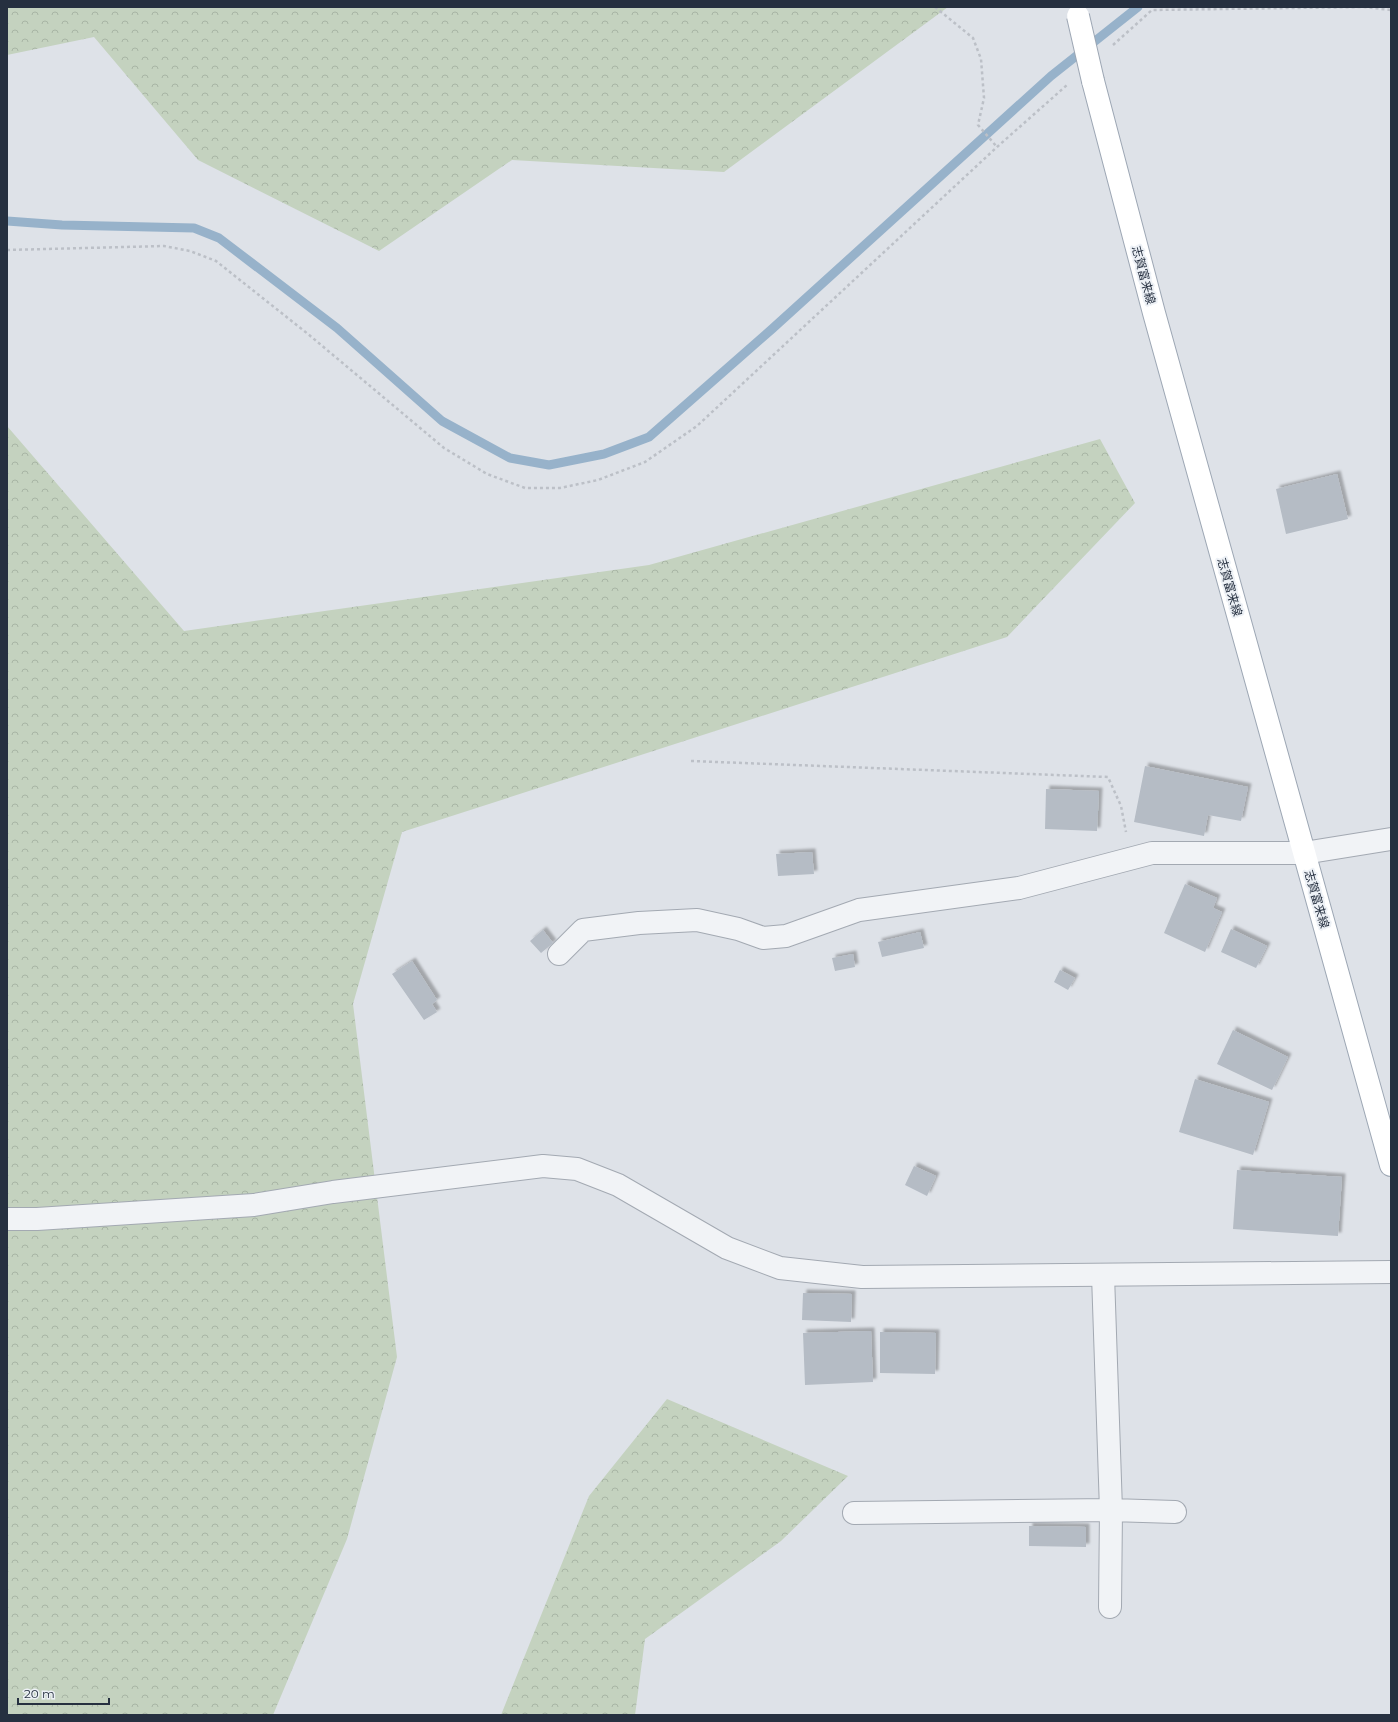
<svg xmlns="http://www.w3.org/2000/svg" width="1398" height="1722" font-family="Montserrat,'Noto Sans JP',sans-serif">
<defs>
<pattern id="forest-crowns" width="20" height="18" patternUnits="userSpaceOnUse"><rect width="20" height="18" fill="#c4d2bf"/><path d="M2 6a3 3 0 1 1 6 0M12 15a3 3 0 1 1 6 0" fill="none" stroke="#a8b5a5"/></pattern>
<filter id="shadow"><feDropShadow dx="3.5" dy="-3.5" stdDeviation="1" flood-color="#0004"/></filter>
</defs>
<rect width="100%" height="100%" fill="#dee2e8"/>
<!-- forest -->
<path fill="url(#forest-crowns)" d="M7,7H948L724,172L512,160L379,251L198,160L94,37L7,55Z
M7,426L184,631L649,565L1100,439L1135,503L1007,637L402,832L353,1004L397,1357L347,1539L273,1715H7Z
M667,1399L848,1476L781,1541L645,1639L635,1715H501L589,1496Z"/>
<g fill="none" stroke-linecap="round" stroke-linejoin="round">
<!-- stream -->
<path stroke="#97b2ca" stroke-width="9" d="M7,221L62,225L194,228L219,238L337,328L442,421L510,458L549,465L604,454L649,437L772,329L1051,76L1138,7"/>
</g>
<!-- building -->
<path fill="#b5bcc5" filter="url(#shadow)" d="M1337,474L1348,519L1286,534L1276,489Z
M1145,766L1248,787L1241,821L1208,815L1204,836L1134,822Z
M1046,789L1099,791L1097,831L1045,829Z
M812,852L814,874L778,876L776,854Z
M1185,884L1217,898L1213,908L1222,912L1205,952L1164,933Z
M1231,929L1267,946L1256,968L1221,952Z
M543,930L553,943L541,953L530,941Z
M920,932L924,948L882,957L878,942Z
M853,954L855,967L835,971L832,958Z
M412,961L437,1000L432,1004L437,1012L424,1020L392,974Z
M1060,970L1075,978L1068,990L1054,982Z
M1233,1030L1288,1057L1272,1090L1217,1064Z
M1195,1079L1269,1102L1253,1155L1179,1132Z
M914,1166L936,1176L927,1196L905,1185Z
M1237,1170L1342,1177L1338,1236L1233,1229Z
M803,1293L852,1294L851,1322L802,1320Z
M871,1331L873,1382L805,1385L803,1333Z
M880,1332L936,1333L935,1374L880,1373Z
M1029,1526L1086,1527V1547L1029,1546Z"/>
<g fill="none" stroke-linecap="round" stroke-linejoin="round">
<!-- minor casing -->
<g stroke="#a3a9b2" stroke-width="24">
<path id="minor" d="M559,954L583,930L639,923L697,920L738,929L763,938L786,936L859,910L1019,888L1152,853H1304L1391,839
M1103,1275L1111,1510L1110,1607
M854,1513L1111,1510L1175,1512"/>
</g>
<!-- tertiary casing -->
<g stroke="#a3a9b2" stroke-width="24">
<path id="tertiary" d="M7,1219H37L254,1205L333,1192L543,1166L577,1169L618,1185L727,1248L780,1268L862,1277L1391,1272"/>
</g>
<!-- primary casing -->
<g stroke="#9da7b4" stroke-width="24">
<path id="primary" d="M1093,81L1154,313L1391,1165"/>
</g>
<!-- path -->
<path stroke="#bcc0c7" stroke-width="2.5" stroke-dasharray="3 3" stroke-linecap="butt" d="M935,7L973,38L981,59L984,98L978,125L997,147
M1113,45L1152,10L1364,7L1391,10
M7,250L164,246L190,251L216,261L308,334L444,448L487,474L525,488H560L598,480L645,462L697,426L997,147L1067,85
M691,761L1108,777L1121,806L1126,832"/>
<!-- minor -->
<use href="#minor" stroke="#f1f3f6" stroke-width="22"/>
<!-- tertiary -->
<use href="#tertiary" stroke="#f1f3f6" stroke-width="22"/>
<!-- primary -->
<use href="#primary" stroke="#fff" stroke-width="22"/>
<!-- primary-bridge casing -->
<g stroke="#9da7b4" stroke-width="24" stroke-linecap="butt">
<path id="primary-bridge" d="M1078,16L1093,81"/>
</g>
<!-- primary-bridge -->
<use href="#primary-bridge" stroke="#fff" stroke-width="22"/>
</g>
<g text-anchor="middle" dominant-baseline="central" stroke-width="4" stroke-linejoin="round" paint-order="stroke">
<!-- street labels -->
<g font-size="12" fill="#263040" stroke="#edf1f6">
<text transform="translate(1144 275) rotate(75)">志賀富来線</text>
<text transform="translate(1230 587) rotate(74)">志賀富来線</text>
<text transform="translate(1317 899) rotate(74)">志賀富来線</text>
</g>
</g>
<!-- border -->
<rect width="1398" height="1722" fill="none" stroke="#263040" stroke-width="16"/>
<!-- scale -->
<path d="M18 1698v6h91v-6" fill="none" stroke="#263040" stroke-width="2"/>
<text x="24" y="1698" font-size="12" fill="#263040" stroke="#edf1f6" stroke-width="3" paint-order="stroke">20 m</text>
</svg>
